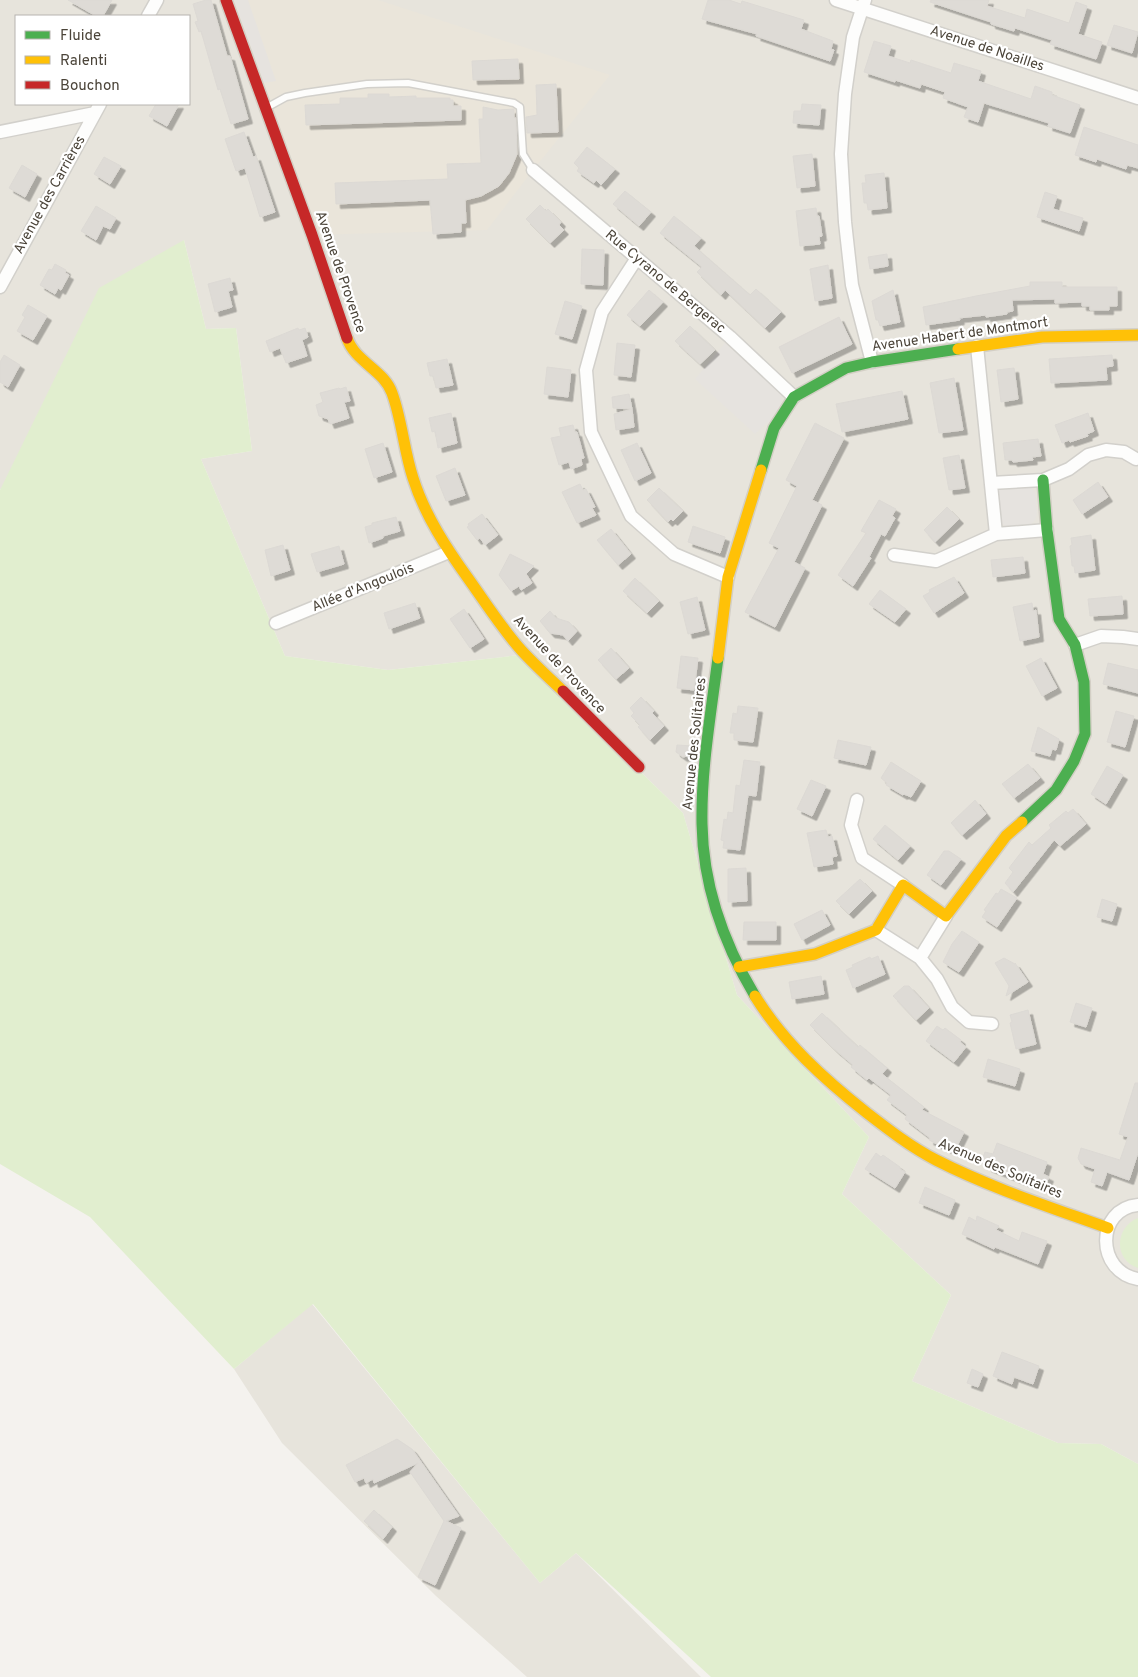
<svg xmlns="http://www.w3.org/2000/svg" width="1138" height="1677" font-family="Overpass,sans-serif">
<defs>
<filter id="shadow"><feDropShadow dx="4.5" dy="4.5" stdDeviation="0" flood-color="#0004"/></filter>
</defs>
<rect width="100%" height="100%" fill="#f4f2ee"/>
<!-- residential -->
<path fill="#e7e4dc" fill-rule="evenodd" d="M0,0H1138V1464L1101,1444L1058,1443L912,1381L951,1295L842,1194L869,1137L737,995L683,813L520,655L388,670L285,656L201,459L252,451L236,328L206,329L184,240L0,490ZM16,16H189V104H16Z
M312,1304L540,1583L576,1553L701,1677H527L436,1596L282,1443L234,1369Z"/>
<!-- education -->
<path fill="#eae5da" d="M232,0H378L610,75L533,170L487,230L312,235Z"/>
<!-- green -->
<path fill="#e1eecf" d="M184,240L206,329L236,328L252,451L201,459L285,656L388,670L520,655L683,813L737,995L869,1137L842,1194L951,1295L912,1381L1058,1443L1101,1444L1138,1464V1677H711L576,1553L540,1583L313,1304L234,1369L90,1217L0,1164V490L99,288Z
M1138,1218V1268C1113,1260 1115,1227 1138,1218Z"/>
<!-- parking -->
<path fill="#e6e3df" d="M234,0H248L276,81L264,83Z
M725,343L782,393L781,406L775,416L755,434L695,379Z
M1025,485L1032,488L1035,493L1037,514L1035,520L1031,524L1008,527L1004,525L999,521L996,495L1000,489L1005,487Z"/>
<!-- building -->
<path fill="#dedbd6" stroke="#dcd9d4" filter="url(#shadow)" d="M68,0H112L103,16H96Z
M206,0H211L227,56H230L248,119L231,124L220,89L218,90L201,31L199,32L195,22L198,21L193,4Z
M708,0H729L741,4L742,1L804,20L801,29L833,41L831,49L834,50L830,61L756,36L757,34L702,19Z
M931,0H989L987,6L1025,18L1027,9L1069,23L1076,2L1087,6L1078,34L1102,42L1096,59L1050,44L1052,40L1015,28L1014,31L991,24V22L930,2Z
M1114,25L1138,32L1132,53L1107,45Z
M874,41L891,46L888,56L910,63L911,60L951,73L954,63L981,71L978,81L1031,99L1035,86L1052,92V95L1080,105L1070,133L1048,126L1049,123L984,103L978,122L964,117L968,107L943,98L945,92L921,84L920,88L895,80V82L864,72Z
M518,59L519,79L473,80L472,61Z
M556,84L558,132L527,133L526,117L537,115L536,85Z
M368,94H389V97L416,96V98H450V100H453V106H461V120L306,125L305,105L340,104V98H368Z
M156,104H179L167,126L149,116Z
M802,104L821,105L819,125L793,123L794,111H801Z
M483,107L498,110L514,109V118H516L517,154L509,173L499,186L481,196L465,200L466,223H461V232L433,234L430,200L336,204L335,183L448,179L447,164L481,163L479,119H483Z
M1084,127L1138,145V168L1127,165L1126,169L1097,159L1096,162L1075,155Z
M244,132L253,157L256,156L275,212L260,217L245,168L236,171L225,139Z
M587,147L615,169L601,185L596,180L594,183L577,171L579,168L574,163Z
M812,154L815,186L797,188L793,156Z
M104,157L121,166L110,184L94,174Z
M22,165L37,174L25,197L9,188Z
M884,173L887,208L868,210L867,203H864L862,183H866L865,175Z
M625,191L651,212L639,226L613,204Z
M1045,192L1057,196L1053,209L1083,218L1079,231L1037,217Z
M540,205L546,211L548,209L561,222L559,225L564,230L550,243L526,219Z
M96,206L116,218L110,229L103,226L96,240L81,231Z
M816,208L817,216H819L822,236L819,237L820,244L800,246L796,211Z
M674,216L701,238L694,246L750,295L756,289L781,312L765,328L725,290L721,295L697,272L702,267L660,233Z
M582,249L604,250L603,285L581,284Z
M887,254L888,266L870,269L868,257Z
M55,264L66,270L65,273L69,275L61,290L58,288L55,294L40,285L49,269L52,270Z
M828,265L832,298L815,301L810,269Z
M230,278L233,290L228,291L232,307L215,312L208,284Z
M1030,282H1062V287H1117V306H1109V310H1090V306H1082V302L1055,303V299L1012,300L1013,311L1007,312V314L986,317V315L959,318L960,320L926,325L923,307L976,296L1030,286Z
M649,290L663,302L640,326L627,315Z
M893,290L900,322L880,326L878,320H876L872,301Z
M565,301L582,306L572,339L555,334Z
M28,305L47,316L33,340L17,331L25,317L22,315Z
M839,317L852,344L792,373L779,347Z
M690,326L715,350L700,364L675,341Z
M298,328L299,330L305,328L308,337L302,340L307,356L286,363L280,348L270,352L266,341Z
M617,343L635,345L631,377L614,375Z
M4,355L20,365L8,387L0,382V362Z
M1112,355L1113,366L1106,367L1107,380L1051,383L1049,359Z
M447,359L453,385L436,388L433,376H430L427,363Z
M547,367L571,370L568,397L544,394Z
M1014,368L1018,399L1001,402L997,370Z
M954,378L963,430L939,433L930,383Z
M346,387L350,401L344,402L349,418L330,424L328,419L319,416L316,405L323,402L320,393L339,388L340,389Z
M902,391L908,419L842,432L836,404Z
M629,394L632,409L613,408L612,397Z
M632,409L634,427L616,430L614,414Z
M451,413L457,443L438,448L435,431L432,432L429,418Z
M1088,413L1094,431L1087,434L1088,436L1070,442L1069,440L1062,443L1055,425Z
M815,423L844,438L812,500L822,505L794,562L805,568L775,627L745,612L779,548L769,543L797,486L786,480Z
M573,425L575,432H577L584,458L581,459L582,465L571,469L569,462L559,465L551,438L561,436L559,428Z
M1038,439L1041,456L1032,457L1033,460L1013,462L1012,460H1005L1003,443Z
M383,443L392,472L374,478L365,449Z
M637,443L651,473L635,481L621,450Z
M959,455L965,488L949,490L943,458Z
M455,468L465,495L446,501L436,476Z
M1098,482L1108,497L1082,514L1073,500Z
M580,484L583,490L586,489L595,507L592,508L596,515L577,523L562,492Z
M659,488L683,511L673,521L671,519L668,522L647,500Z
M879,500L896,509L892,516L895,518L885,536L881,534L869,557L871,558L853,586L838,575L866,533L861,531Z
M947,507L959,519L935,542L924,530Z
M482,514L498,535L485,545L480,538L477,540L467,527L469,526L468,524Z
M396,517L400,531L383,536V538L369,543L365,527L372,525V523Z
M693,526L725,537L720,553L688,542Z
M611,529L631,554L618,565L597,540Z
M1091,535L1095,570L1075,573L1074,566H1072L1070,546L1072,545L1071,538Z
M283,545L290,570L271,576L265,550Z
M339,546L344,564L317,572L311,554Z
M510,554L534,566L526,574L532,583L521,590L519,586L511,591L499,575Z
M1023,557L1025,573L993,577L991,560Z
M954,577L964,593L934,613L923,596L930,592L929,590Z
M635,578L659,601L647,613L623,591Z
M880,590L906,609L895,622L869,604Z
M1122,596L1123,614L1090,616L1088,599Z
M697,597L705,630L688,634L680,602Z
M415,603L420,618L389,629L384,613Z
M1032,603L1033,611L1036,610L1039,637L1020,641L1013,607Z
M464,609L484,639L470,648L450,619Z
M550,611L556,618L569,622L577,631L568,641L563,635L550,633L540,621Z
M611,648L629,668L616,679L598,660Z
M681,656L698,658L694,690L677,688Z
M1041,658L1057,688L1042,696L1026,666Z
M1108,663L1138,670V693L1103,684Z
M641,697L654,711L652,713L664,726L650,740L638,727L640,725L631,716L634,713L630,708Z
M738,706L758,708L753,742L734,740V733H730L733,713L737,714Z
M1116,711L1134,716L1125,747L1107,742Z
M1038,727L1059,739L1056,750L1052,749L1050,756L1031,751Z
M838,740L871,747L866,765L834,758Z
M677,745L694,746L687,756L683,757L676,752Z
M744,760L760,762L756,796L748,795L740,850L723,848L724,841L721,840L724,819L727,820L728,812L733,813L736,785L740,786Z
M891,762L921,781L911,797L904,794L903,795L886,785L887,783L881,778Z
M1028,764L1040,778L1014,798L1002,784Z
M1107,766L1123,775L1106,804L1091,794Z
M811,780L826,786L812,816L797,809Z
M975,800L986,814L962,835L951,823Z
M1073,809L1086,824L1060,846L1054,840L1013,892L1005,883L1013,872L1009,868L1029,842L1032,845L1051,828L1049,825L1066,811L1068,813Z
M885,825L910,846L898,860L873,839Z
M826,830L828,837L832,836L837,856L832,857L833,864L814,867L807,833Z
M944,851H949L961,859L941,885L927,875Z
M746,868L747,901L728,902V869Z
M860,879L872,891L849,914L836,901Z
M1001,889L1017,898L997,927L982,917L986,911L984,910L996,893L998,894Z
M1102,899L1117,904L1112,921L1097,917Z
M822,910L830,925L802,940L794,924Z
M744,922H776V940H743Z
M962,931L979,942L959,972L943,962L952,944Z
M878,956L885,974L853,988L846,970L853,967L852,965L870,957L871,959Z
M1004,958L1015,964V963L1028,982L1006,996L1009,986L995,963Z
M821,976L824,994L792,999L789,982Z
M904,986H909L929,1008L916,1020L893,996Z
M1076,1003L1092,1008L1086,1027L1070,1022Z
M1028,1010L1036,1044L1016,1049L1010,1023L1012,1022L1010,1015Z
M822,1013L858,1047L860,1045L887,1068L882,1074L924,1107L922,1110L964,1132L955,1150L949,1147L947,1149L929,1140L930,1138L905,1119L907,1115L887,1100L891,1095L869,1078L867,1080L851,1067L853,1065L833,1048L810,1025Z
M937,1026L943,1030L945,1028L961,1040L960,1042L966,1047L954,1062L926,1041Z
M988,1059L1020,1069L1015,1086L983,1077Z
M1135,1083H1138V1153L1129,1180L1107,1172L1102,1186L1091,1182L1095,1169L1081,1164L1078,1158L1081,1148L1120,1160L1128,1137L1119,1134Z
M997,1143L1047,1162L1043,1174L1049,1177L1044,1188L1038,1186L1037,1187L987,1167L988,1166L981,1163L985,1152L993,1154Z
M876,1153L881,1157L883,1155L900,1167V1169L905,1172L895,1188L865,1169Z
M925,1187L955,1200L949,1215L919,1203Z
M977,1216L999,1226L996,1230L1019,1241L1022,1232L1047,1241L1038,1264L995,1247L994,1249L962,1234L969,1217L976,1221Z
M1002,1352L1039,1366L1033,1384L1014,1377L1012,1384L993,1376Z
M972,1369L983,1374L978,1387L967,1383Z
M397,1439L412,1449L459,1516L446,1521L461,1528L435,1585L418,1577L444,1521L410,1472L418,1463L374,1483L373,1479L366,1483L364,1478L355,1482L346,1465Z
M374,1510L392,1527L383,1539L364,1521Z"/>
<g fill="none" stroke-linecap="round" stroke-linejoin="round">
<!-- lane casing -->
<g stroke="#d2d0cb" stroke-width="9">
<path id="lane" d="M266,108L286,97L305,93L367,84L408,83L514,103L520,107L523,154L533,170"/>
</g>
<!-- street casing -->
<g stroke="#d2d0cb" stroke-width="15">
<path id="street" d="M836,0L1138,98
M865,0L853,37L845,94L841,154L845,222L852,285L872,362
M148,16L157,0
M0,132L95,113
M533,170L730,337L794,397
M637,258L602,312L586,370L591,432L631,516L674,554L728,577
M0,287L100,104
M977,346L996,534
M991,483L1043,480L1069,469L1088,455L1106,450L1124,452L1136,459
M894,555L936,561L996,534L1047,530
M276,623L449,552
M1075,645L1101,636L1123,637L1138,639
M857,800L851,825L862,858L903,885
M876,930L920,958L946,916
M920,958L937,979L952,1007L969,1022L992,1024
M1138,1205C1095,1209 1096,1272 1138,1279"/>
</g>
<!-- fast casing -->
<g stroke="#d3cfc5" stroke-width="14">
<path id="fast" d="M761,470L774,428L794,397L846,368L872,362L958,349
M718,658C711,713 701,769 702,824C703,885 724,944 755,996
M1022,822L1056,790L1074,761L1085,734L1084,682L1075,645L1059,619L1047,530L1043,480"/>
</g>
<!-- slow casing -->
<g stroke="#d3cfc5" stroke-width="14">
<path id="slow" d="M347,338C355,362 384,370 392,393C402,420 404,451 413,478C425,516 447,549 470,581C487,605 503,630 522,651C535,665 549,678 563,691
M958,349L1042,337L1138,335
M718,658L728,577L761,470
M739,967L815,954L876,930L903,885L946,916L1006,836L1022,822
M755,996C784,1043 824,1079 867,1113C889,1130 911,1147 936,1160C991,1188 1050,1207 1108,1228"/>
</g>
<!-- jam casing -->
<g stroke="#d3cfc5" stroke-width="14">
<path id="jam" d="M226,0L312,235L347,338
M563,691L639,767"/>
</g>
<!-- lane -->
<use href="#lane" stroke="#fdfdfc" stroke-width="6"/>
<!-- street -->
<use href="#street" stroke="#fdfdfc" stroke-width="12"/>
<!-- fast -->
<use href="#fast" stroke="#4caf50" stroke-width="11"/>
<!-- slow -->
<use href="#slow" stroke="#ffc107" stroke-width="11"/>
<!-- jam -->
<use href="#jam" stroke="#c62828" stroke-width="11"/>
</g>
<g text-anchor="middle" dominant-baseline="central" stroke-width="4.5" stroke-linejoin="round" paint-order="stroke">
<!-- street labels -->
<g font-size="14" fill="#4b4439" stroke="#fff">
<text transform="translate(987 49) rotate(18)">Avenue de Noailles</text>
<text transform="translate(50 195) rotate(-61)">Avenue des Carrières</text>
<text transform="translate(340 272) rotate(71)">Avenue de Provence</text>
<text transform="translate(665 282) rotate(40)">Rue Cyrano de Bergerac</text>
<text transform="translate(960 335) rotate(-8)">Avenue Habert de Montmort</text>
<text transform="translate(363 588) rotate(-22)">Allée d'Angoulois</text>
<text transform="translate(559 665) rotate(47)">Avenue de Provence</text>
<text transform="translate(695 744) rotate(-84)">Avenue des Solitaires</text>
<text transform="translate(1000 1169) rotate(23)">Avenue des Solitaires</text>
</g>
</g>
<!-- legend -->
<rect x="15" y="15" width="175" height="90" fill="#ffffff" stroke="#b7b4b0"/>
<rect x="25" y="31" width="25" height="8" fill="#4caf50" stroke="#b7b4b0"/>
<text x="60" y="40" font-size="15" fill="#4b4439">Fluide</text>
<rect x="25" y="56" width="25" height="8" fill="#ffc107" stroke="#b7b4b0"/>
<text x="60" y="65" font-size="15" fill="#4b4439">Ralenti</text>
<rect x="25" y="81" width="25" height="8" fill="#c62828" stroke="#b7b4b0"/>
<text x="60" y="90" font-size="15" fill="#4b4439">Bouchon</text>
</svg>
